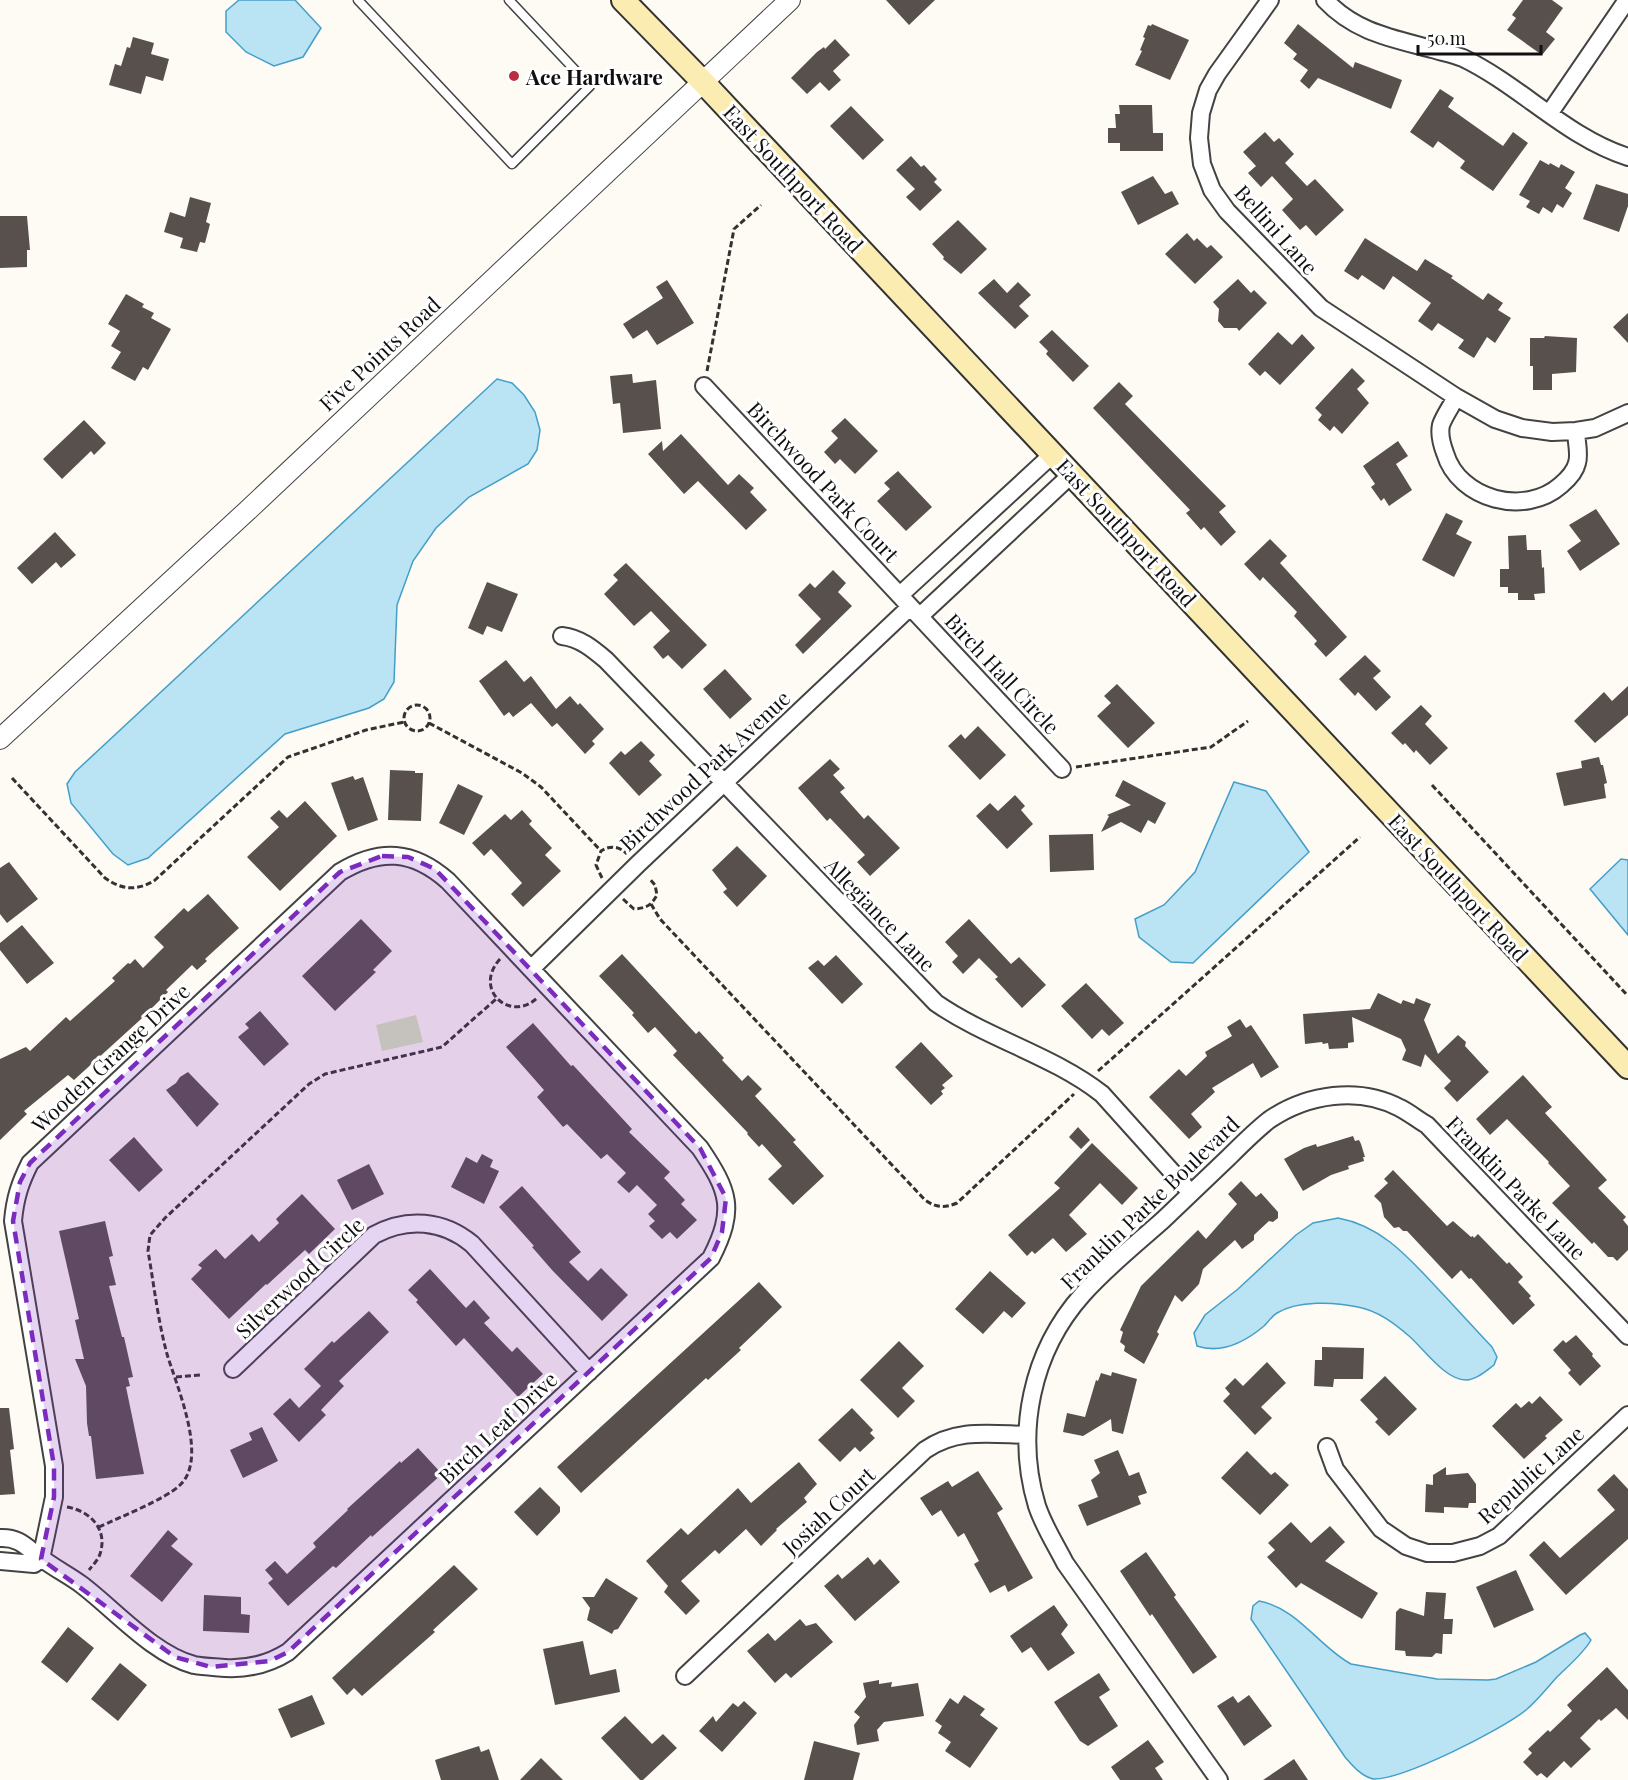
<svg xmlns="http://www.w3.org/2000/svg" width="1628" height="1780" font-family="'Playfair Display',serif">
<rect width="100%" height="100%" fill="#fefbf4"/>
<!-- green -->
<path fill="#d7e8be" d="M416,1015L423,1042L382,1051L376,1025Z"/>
<!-- water -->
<path fill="#bae3f4" stroke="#449fc8" stroke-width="1.5" d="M239,0H295L321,28L303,57L274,66L246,52L226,32V11Z
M497,379L512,383L524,395L535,412L540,430L537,450L528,464L469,497L436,528L413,561L397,605L394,682L384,699L369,708L285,734L148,858L128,865L113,854L71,803L67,784L75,772Z
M1234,782L1266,791L1309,852L1193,963L1171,962L1139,937L1135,919L1164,905L1195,872Z
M1621,859L1628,860V935L1590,889Z
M1338,1218C1382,1226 1409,1258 1438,1289C1456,1308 1474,1328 1492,1347L1497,1357L1494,1365C1486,1371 1476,1380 1466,1380C1445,1380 1424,1349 1409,1336C1394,1323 1378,1311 1358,1307C1335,1302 1298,1300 1277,1313C1272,1316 1268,1322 1264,1326C1245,1342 1221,1354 1197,1346L1194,1333L1205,1315L1238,1289L1296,1235L1313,1223Z
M1259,1601C1298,1608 1319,1647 1351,1664L1437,1679L1488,1680L1496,1679L1536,1662L1580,1635L1585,1633L1591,1640C1583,1654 1568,1666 1557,1677C1547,1688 1537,1701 1526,1710C1501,1730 1403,1780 1373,1779C1361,1776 1353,1766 1345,1757L1251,1619L1253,1606Z"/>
<!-- building -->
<path fill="#58504d" d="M886,0H935L909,25Z
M1523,0H1552L1563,8L1546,32L1555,39L1542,55L1507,30L1516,18L1512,15Z
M1152,24L1189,40L1170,80L1135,65L1142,51L1140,50L1145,38L1143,37L1148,25L1151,26Z
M1298,24L1353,68L1355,62L1402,80L1391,109L1318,78L1309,89L1300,81L1308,70L1293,59L1297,54L1284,43Z
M133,37L154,43L151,54L169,59L163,81L146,76L141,94L109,85L115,64L121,66L127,47L130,48Z
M835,39L850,55L833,71L841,80L829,91L820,82L807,94L791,78L817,52L824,47L825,49Z
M1440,89L1454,98L1448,107L1503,146L1513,132L1528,143L1493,191L1460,168L1465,161L1438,141L1433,148L1410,132Z
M1119,105H1152L1153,133H1163V151H1120V143H1108V128H1116L1115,114H1120Z
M851,106L884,140L863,160L830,126Z
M1265,132L1274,142L1279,138L1294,154L1285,163L1307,186L1315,179L1344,210L1316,236L1306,225L1300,230L1282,210L1293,199L1272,176L1261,187L1248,173L1256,166L1243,152Z
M911,156L921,167L924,165L937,179L934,182L942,190L920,211L906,197L915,189L896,170Z
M1540,160L1549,165L1550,163L1559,168L1561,164L1575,172L1565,188L1572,193L1563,208L1557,204L1552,213L1543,207L1539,214L1526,207L1530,201L1519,195Z
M1153,176L1165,194L1172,191L1179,204L1138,225L1121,192Z
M1596,184L1628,194V206L1619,232L1583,219Z
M190,197L211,203L206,222L210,224L205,243L200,242L197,252L180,248L183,238L164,232L170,212L185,217Z
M0,216H27L30,250H27V267L0,268Z
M958,220L987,249L961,274L943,259L944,257L932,244Z
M1187,233L1194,241L1197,238L1207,248L1211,245L1223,257L1195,284L1165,254Z
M1365,238L1417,271L1425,259L1453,276L1451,278L1483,300L1488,293L1503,303L1498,310L1511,318L1495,343L1487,337L1474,358L1458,348L1464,340L1438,323L1432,331L1418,321L1431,303L1393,276L1384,290L1362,275L1358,280L1344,271Z
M994,279L1007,293L1018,282L1031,295L1019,306L1029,316L1015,329L978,293Z
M1238,279L1251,293L1254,290L1267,303L1239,331L1237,328H1224L1218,321L1219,309L1213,302Z
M667,280L694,323L657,345L647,330L633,339L623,324L663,298L656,287Z
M126,294L144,304L142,307L154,313L151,318L171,329L148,370L143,367L135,381L111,368L121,352L111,346L120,331L108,324Z
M1628,313V343L1613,327Z
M1052,330L1089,366L1073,382L1046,354L1048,351L1039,342Z
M1278,332L1292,345L1302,334L1315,348L1280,385L1265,371L1260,376L1248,364Z
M1545,336L1577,338L1576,372L1552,374V390H1533V366H1530V338H1544Z
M1352,368L1365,381L1357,389L1369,403L1342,434L1334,426L1330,431L1318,420L1322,415L1315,408Z
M632,374L633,383L656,380L661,429L623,433L620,403L613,404L610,376Z
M1119,382L1133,396L1125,404L1226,506L1219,512L1236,532L1221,546L1204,527L1201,530L1186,513L1190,510L1093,408Z
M845,418L878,451L855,474L840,459L835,464L824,452L838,438L831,431Z
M84,420L106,443L94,455L91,451L62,479L43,459Z
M681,434L728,485L739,474L754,488L750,492L767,510L746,530L698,481L684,494L648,454L662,441L663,451Z
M1398,441L1408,456L1396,464L1412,490L1389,506L1384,498L1381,501L1371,487L1375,484L1363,466Z
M898,471L932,507L906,531L877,501L890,489L884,483Z
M1596,509L1620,544L1580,571L1567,551L1581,541L1569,525Z
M1446,513L1463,521L1456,534L1472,542L1454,577L1422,560Z
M55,532L76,555L61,568L56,562L32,584L17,568Z
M1526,535L1527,550H1541L1542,568L1544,567L1545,593L1534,594L1535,600H1518V593H1508V587H1500V569H1509L1508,536Z
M1270,539L1287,556L1280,563L1347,637L1326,657L1314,644L1317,641L1294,616L1297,612L1263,577L1260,581L1244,564Z
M626,563L707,645L682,669L668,655L663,659L653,647L670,631L651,611L634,626L604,594L618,580L613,575Z
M833,570L846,583L838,592L852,606L803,654L795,645L821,619L798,595L810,583L815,588Z
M487,582L518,594L502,632L487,626L483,635L468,628Z
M1365,655L1381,671L1373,678L1391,697L1376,711L1358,692L1355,696L1339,679Z
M506,660L524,682L531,676L556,709L570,696L578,705L580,703L604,729L592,741L595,744L585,754L557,723L552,727L531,703L513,717L509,712L504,716L479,681Z
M725,669L752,699L730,719L703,689Z
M1117,684L1155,723L1128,748L1097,716L1111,703L1104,696Z
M1628,686V715L1595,743L1574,721L1604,692L1612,701Z
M1421,705L1432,716L1425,724L1448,748L1430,765L1416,750L1414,753L1405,743L1403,745L1391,733Z
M978,726L1006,755L980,780L948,746L961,734L965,739Z
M641,741L655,755L649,761L662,775L639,796L609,763L621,751L625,755Z
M1599,757L1601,765H1603L1607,783L1604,784L1606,798L1564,806L1556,773L1582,768L1581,761Z
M830,759L840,769L833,775L845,788L840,792L864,819L868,815L900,848L870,876L857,862L865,855L830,818L827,821L798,788Z
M390,770L415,771V773H423L421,821L388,820Z
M353,776L355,780L363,777L378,820L348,831L331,783Z
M1123,780L1166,803L1155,824L1148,820L1141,833L1121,822L1101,832L1109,816L1107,815L1131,805L1115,796Z
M458,784L483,796L464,835L439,823Z
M1015,795L1025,806L1021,810L1033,824L1007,849L976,816L990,803L998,811Z
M305,801L337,836L280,891L247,857L279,827L270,818L279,810L287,818Z
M522,810L532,821L529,824L552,848L545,855L561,871L523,907L511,894L522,883L491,849L484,856L472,843L505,814L511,820Z
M1093,834L1094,870L1050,872L1049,835Z
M737,846L767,876L737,907L723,892L727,889L712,870Z
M9,862L38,899L7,923L0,914V868Z
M208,894L239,928L205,959L207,961L197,970L192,965L166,990L168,992L140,1020L74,1080L68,1075L24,1111L27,1114L0,1140V1059L26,1047L30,1051L66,1017L70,1021L115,981L112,978L128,963L130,964L135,959L143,968L164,947L154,937L184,908L188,912Z
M361,919L392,951L373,970L376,972L335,1011L302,976Z
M969,919L1011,964L1019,957L1046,985L1022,1008L995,979L998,977L979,958L963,974L952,962L958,956L945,942Z
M22,925L54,963L27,984L0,950V943Z
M622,954L696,1034L699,1031L724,1058L722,1060L742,1081L748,1075L762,1089L755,1096L796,1140L793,1142L824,1176L793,1205L768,1179L782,1166L762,1144L759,1147L747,1134L748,1133L673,1055L677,1051L655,1027L648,1033L632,1015L634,1013L599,976Z
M836,955L863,984L842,1004L808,968L818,960L824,966Z
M1086,983L1124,1023L1109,1036L1102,1029L1092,1039L1061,1006Z
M1378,993L1401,1004L1403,1000L1414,1004L1416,998L1431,1004L1424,1020L1438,1054L1458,1035L1466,1042L1465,1046L1489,1072L1457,1102L1444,1088L1451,1081L1425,1054L1421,1067L1402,1060L1406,1050L1401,1039L1352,1017L1354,1042L1348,1043V1048L1329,1049L1328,1043L1323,1044L1322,1042L1305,1044L1303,1014L1370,1009Z
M260,1011L289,1044L264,1066L238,1037L249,1028L245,1024Z
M1240,1019L1246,1028L1251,1025L1279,1067L1261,1078L1253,1063L1212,1088L1215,1092L1191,1114L1202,1127L1189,1139L1149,1097L1179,1069L1186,1076L1207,1056L1205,1052L1232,1036L1227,1027Z
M533,1023L571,1066L573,1065L632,1129L629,1132L670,1172L664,1178L685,1200L681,1204L697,1220L677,1239L670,1232L662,1239L649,1226L655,1221L648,1214L657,1205L637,1185L629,1193L617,1182L626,1173L607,1154L601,1159L567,1124L563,1127L537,1097L544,1090L506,1047Z
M921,1042L953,1076L942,1085L945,1088L941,1091L943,1094L931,1105L895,1067Z
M188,1072L219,1104L197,1127L166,1090L176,1083L180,1077Z
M1523,1075L1552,1107L1545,1113L1607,1180L1598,1188L1626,1217L1623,1220L1628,1226V1250L1617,1261L1613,1257H1608L1594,1242L1592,1244L1552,1203L1570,1186L1548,1163L1549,1162L1507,1119L1490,1135L1476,1119Z
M1078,1127L1090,1140L1081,1149L1069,1137Z
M1353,1136L1355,1141L1359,1140L1361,1144L1365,1157H1363L1364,1161L1348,1166L1349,1169L1331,1175L1303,1191L1284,1159L1304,1148L1316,1144L1317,1147Z
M134,1137L163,1170L139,1192L109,1160Z
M1092,1143L1138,1188L1122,1205L1100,1183L1069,1215L1087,1234L1066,1252L1053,1238L1035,1254L1032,1251L1027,1256L1008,1235L1060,1188L1054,1183Z
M482,1154L493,1160L490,1167L499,1171L484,1204L451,1187L466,1157L477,1163Z
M369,1164L384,1194L352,1210L337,1180Z
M1393,1170L1447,1226L1453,1221L1471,1237L1473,1236L1474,1238L1478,1234L1507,1264L1509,1262L1523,1277L1518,1282L1531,1296L1529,1298L1535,1305L1513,1325L1471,1278L1469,1279L1461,1270L1452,1279L1407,1231H1403L1399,1227L1394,1228L1384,1217L1381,1203L1374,1196L1388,1183L1384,1179Z
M1241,1181L1256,1197L1261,1193L1278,1212V1218L1273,1222L1269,1221L1254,1235V1240L1242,1249L1235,1240L1203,1269L1199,1284L1182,1302L1175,1295L1157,1332L1159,1334L1144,1364L1124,1351L1125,1346L1120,1342L1123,1332L1120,1330L1141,1286L1198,1230L1206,1239L1237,1204L1228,1194Z
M522,1186L581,1252L569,1262L588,1281L601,1268L628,1295L602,1321L552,1270L532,1247L534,1246L499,1207Z
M302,1194L335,1229L309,1254L305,1250L267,1285L266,1284L229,1319L191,1279L202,1268L198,1265L216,1249L225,1259L252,1234L259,1242L279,1223L276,1219Z
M105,1221L113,1256L109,1257L116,1285L109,1286L122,1337H124L133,1377L128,1378L130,1386L126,1387L144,1474L96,1479L91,1436H89L87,1423L86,1386L75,1359H84L75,1320L79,1319L59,1231Z
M430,1269L466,1308L474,1300L490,1318L484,1323L512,1352L517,1347L543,1374L518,1397L464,1338L456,1346L416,1302L418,1300L408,1290Z
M990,1271L1026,1303L1012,1318L1004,1311L983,1334L955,1309Z
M759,1282L782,1307L739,1348L741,1350L708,1380L706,1378L581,1493L557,1467Z
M369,1311L389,1332L339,1381L344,1386L321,1410L326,1415L299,1442L273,1414L290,1398L299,1408L321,1386L304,1369L332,1341L334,1343Z
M1576,1335L1593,1354L1592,1356L1601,1366L1580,1386L1568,1373L1571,1370L1553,1350L1563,1340L1566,1343Z
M899,1341L924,1366L902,1388L915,1401L898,1418L860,1380Z
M1322,1347L1364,1348L1363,1379H1334L1333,1387L1314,1386L1315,1360H1322Z
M1267,1362L1286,1383L1261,1407L1272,1418L1255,1435L1223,1401L1230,1394L1225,1388L1235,1378L1243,1386Z
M1112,1372L1137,1379L1123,1434L1112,1431L1111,1419L1083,1436L1063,1432L1067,1413L1085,1417L1096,1380L1098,1381L1101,1373L1111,1376Z
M1385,1376L1417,1409L1389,1436L1375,1422L1378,1419L1360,1400Z
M1540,1396L1563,1420L1545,1436L1547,1438L1524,1459L1492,1426L1516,1403L1521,1408L1529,1401L1532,1404Z
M0,1408H9L14,1449L10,1450L15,1494L0,1495Z
M852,1408L873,1430L870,1433L875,1438L860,1452L855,1447L840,1462L818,1440Z
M262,1427L278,1461L243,1478L230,1450L252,1440L249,1433Z
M418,1448L442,1474L372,1537L371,1535L336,1568L333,1566L288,1606L268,1583L273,1579L265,1570L275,1561L287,1574L316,1547L313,1543L348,1510L347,1509L400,1461L401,1463Z
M1118,1450L1129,1476L1139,1472L1147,1493L1138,1496L1141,1504L1087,1526L1078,1505L1098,1497L1091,1480L1100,1473L1094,1460Z
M1247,1451L1271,1475L1275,1472L1289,1485L1260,1515L1221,1478Z
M799,1462L817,1484L804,1498L807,1502L776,1529L777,1530L761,1546L746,1529L719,1554L715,1550L681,1581L700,1601L686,1615L664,1592L668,1586L646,1561L681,1528L688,1535L738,1488L751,1503Z
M1446,1467V1475L1468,1473L1476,1484V1503H1469L1468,1508L1444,1507V1513L1425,1512L1426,1484L1433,1485V1475Z
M978,1471L1003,1509L997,1513L1033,1578L1008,1592L1005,1585L990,1593L974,1564L979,1561L964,1533L958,1537L941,1510L932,1516L920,1498L948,1481L952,1487Z
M1614,1474L1628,1489V1539L1566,1595L1529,1555L1544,1541L1560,1558L1615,1510L1597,1490Z
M540,1487L560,1507V1512L537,1536L514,1512Z
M1291,1522L1311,1543L1330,1526L1345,1542L1325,1561L1378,1593L1362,1619L1301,1583L1296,1588L1267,1557L1275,1550L1268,1543Z
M168,1530L178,1539L171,1546L193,1564L162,1602L130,1576Z
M1146,1552L1176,1595L1174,1597L1217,1657L1193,1674L1152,1614L1150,1616L1120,1571Z
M868,1557L874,1565L880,1559L900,1582L855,1621L824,1586L838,1574L842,1579Z
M454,1565L478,1589L433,1630L435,1632L362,1696L354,1688L347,1695L332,1678Z
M1516,1570L1534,1610L1494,1628L1476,1587Z
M606,1578L638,1598L618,1629L614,1630L612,1634L587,1620L590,1608L582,1597H594Z
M1426,1592L1446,1593L1444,1619H1453L1452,1634H1443L1442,1654L1436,1653L1432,1657L1406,1656L1405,1651L1395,1650L1396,1612L1400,1608L1424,1616Z
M204,1595L241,1597V1614L250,1615L249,1633L203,1631Z
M1054,1605L1068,1625L1061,1634L1075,1653L1048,1671L1031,1647L1022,1653L1010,1636Z
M800,1619L806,1626L816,1623L833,1642L791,1678L786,1673L775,1683L747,1651L768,1633L775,1641Z
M68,1627L94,1648L67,1683L41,1662Z
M583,1641L590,1675L616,1669L620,1692L555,1705L543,1649Z
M120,1663L147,1685L118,1721L91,1699Z
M1607,1667L1628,1690V1720L1616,1708L1601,1721L1599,1719L1580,1738L1591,1749L1571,1768L1564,1761L1547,1778L1541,1773L1537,1776L1523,1762L1532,1753L1528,1749L1548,1730L1550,1732L1572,1711L1567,1705Z
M1099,1673L1110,1690L1099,1697L1118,1726L1088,1746L1080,1741L1054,1702Z
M879,1680V1684L892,1682L891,1687L918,1683L924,1716L884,1722L877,1730L879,1741L857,1745L854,1725L860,1717L854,1712L866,1697L863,1683Z
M312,1695L325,1724L291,1738L278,1709Z
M964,1695L985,1709L980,1715L998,1728L970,1768L945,1751L951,1742L938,1733L942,1726L935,1721L950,1698L958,1704Z
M1249,1695L1272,1726L1244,1746L1217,1706L1233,1696L1238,1703Z
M744,1701L757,1713L722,1752L699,1731L713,1716L716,1722L733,1703L738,1707Z
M625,1716L652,1744L663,1734L677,1748L643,1780H640L601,1738Z
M1148,1740L1164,1762L1155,1768L1163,1780H1120L1111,1767Z
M814,1741L860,1753L853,1780H804Z
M479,1746L481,1752L489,1749L499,1780H441L435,1760Z
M541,1758L563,1780H520Z
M1294,1759L1308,1780H1263Z"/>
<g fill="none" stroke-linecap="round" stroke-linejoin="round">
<!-- service casing -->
<g stroke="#434343" stroke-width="11">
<path id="service" d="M358,0L512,164L590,86L509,0"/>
</g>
<!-- minor casing -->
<g stroke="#434343" stroke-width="20">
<path id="minor" d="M1270,0L1217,74L1208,90L1201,113L1199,138L1202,164L1212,190L1227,211L1321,308L1456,397L1495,419L1522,428L1552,432L1576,431L1595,428L1628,413
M1325,0C1355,32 1391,38 1432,49C1442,52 1453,54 1463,58C1521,86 1566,137 1628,157
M1549,114L1627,0
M704,386L1062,769
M1456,397C1452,405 1444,416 1441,425C1439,434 1442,445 1445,453C1459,500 1525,517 1561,485C1568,479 1575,472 1577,463C1580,454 1576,440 1576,431
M900,595L1053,454
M920,616L1072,474
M562,636C580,638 593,649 606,660L936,1003C988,1039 1052,1055 1102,1094L1191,1193
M531,969L638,864L910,607
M233,1369L374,1235C407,1217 443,1220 472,1244L589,1372
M1327,1447L1335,1469L1381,1529L1406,1546L1427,1553H1453L1480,1546L1499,1536L1628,1415
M0,1538C22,1537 28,1550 44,1560C56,1569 70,1576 82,1585C116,1611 153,1654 194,1665C205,1667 216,1667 226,1668C248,1669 269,1664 288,1652L711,1258C736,1209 729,1191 700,1148L448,881C413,850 380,848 340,872L30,1163C20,1183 15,1198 13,1221L54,1466V1497L41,1559
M0,1561L34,1564L41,1559
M685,1676L925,1450C957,1428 990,1434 1027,1435
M1219,1780L1065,1563C1056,1545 1044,1527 1037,1506C1015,1433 1031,1352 1083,1294C1107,1267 1136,1244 1163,1220C1185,1199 1207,1178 1229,1157C1242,1144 1255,1131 1269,1120C1307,1094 1359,1086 1400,1108C1410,1113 1418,1120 1427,1125L1628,1336"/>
</g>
<!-- tertiary casing -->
<g stroke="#434343" stroke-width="22">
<path id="tertiary" d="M0,739L247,511L790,0"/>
</g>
<!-- secondary casing -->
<g stroke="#323232" stroke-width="26">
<path id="secondary" d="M623,0L703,82L1628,1067"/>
</g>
<!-- path -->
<path stroke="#323232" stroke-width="3" stroke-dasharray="6 3" stroke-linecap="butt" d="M707,371L734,229L761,205
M404 718a13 13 0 1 1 26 0a13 13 0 1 1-26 0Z
M429,723L522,773L541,787L601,851
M1076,767L1211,747L1248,721
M12,778L105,878C122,890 136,891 154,881L288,757L366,730L404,722
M1432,785L1628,996
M602,878L596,865L601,851C610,845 619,846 627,854
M623,899L634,909C646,908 651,906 657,895L655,885L649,878
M651,904L660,919L925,1200C936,1208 945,1208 957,1203L1074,1094
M500,959C472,990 511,1023 537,998
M1098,1071L1360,837
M176,1377L201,1375
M67,1507C91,1511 108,1530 100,1554C98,1560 93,1565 89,1570
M99,1527C120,1517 166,1499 180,1485C209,1458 176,1385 167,1354C158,1321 154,1285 148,1251L150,1235L165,1218L309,1084L325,1074L442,1047L496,999"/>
<!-- service -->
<use href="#service" stroke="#fff" stroke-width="8"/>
<!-- minor -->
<use href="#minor" stroke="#fff" stroke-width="16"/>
<!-- tertiary -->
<use href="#tertiary" stroke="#fff" stroke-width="20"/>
<!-- secondary -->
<use href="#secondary" stroke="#fbedb2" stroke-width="22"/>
</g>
<!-- marked area -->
<path fill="#7b2cbf" fill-opacity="0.2" stroke="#7b2cbf" stroke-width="4.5" stroke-dasharray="12 8" stroke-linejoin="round" d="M382,856L408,857L435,869L700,1148L726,1198L722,1232L711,1258L288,1652L270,1661L211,1667L175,1657L41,1559L54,1497V1466L13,1221L20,1182L30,1163L340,872Z"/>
<!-- markers -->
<circle fill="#bb2d40" stroke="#fff" stroke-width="2" cx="514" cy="76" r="6"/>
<g text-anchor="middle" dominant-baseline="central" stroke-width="6" stroke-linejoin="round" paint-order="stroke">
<!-- poi labels -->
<g font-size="21" font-weight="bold" fill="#101010" stroke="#fff" text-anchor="start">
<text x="526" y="76">Ace Hardware</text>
</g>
<!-- street labels -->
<g font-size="21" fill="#101010" stroke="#fff">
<text transform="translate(794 178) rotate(47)">East Southport Road</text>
<text transform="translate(1277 229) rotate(48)">Bellini Lane</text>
<text transform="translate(379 353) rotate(-43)">Five Points Road</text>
<text transform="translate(824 481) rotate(47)">Birchwood Park Court</text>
<text transform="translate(1127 532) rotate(47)">East Southport Road</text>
<text transform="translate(1003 673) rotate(47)">Birch Hall Circle</text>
<text transform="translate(704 770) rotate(-43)">Birchwood Park Avenue</text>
<text transform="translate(1459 887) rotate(47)">East Southport Road</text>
<text transform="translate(881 914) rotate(46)">Allegiance Lane</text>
<text transform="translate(110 1057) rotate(-43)">Wooden Grange Drive</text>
<text transform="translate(1517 1187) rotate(46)">Franklin Parke Lane</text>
<text transform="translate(1149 1202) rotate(-44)">Franklin Parke Boulevard</text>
<text transform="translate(299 1277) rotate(-43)">Silverwood Circle</text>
<text transform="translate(497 1427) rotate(-43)">Birch Leaf Drive</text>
<text transform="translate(1530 1474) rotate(-42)">Republic Lane</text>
<text transform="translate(828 1510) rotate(-43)">Josiah Court</text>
</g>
</g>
<!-- scale -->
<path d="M1418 45v9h123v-9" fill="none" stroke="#101010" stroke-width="3"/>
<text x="1427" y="45" font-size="18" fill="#101010" stroke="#ffffff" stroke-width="4.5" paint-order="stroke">50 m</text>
</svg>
